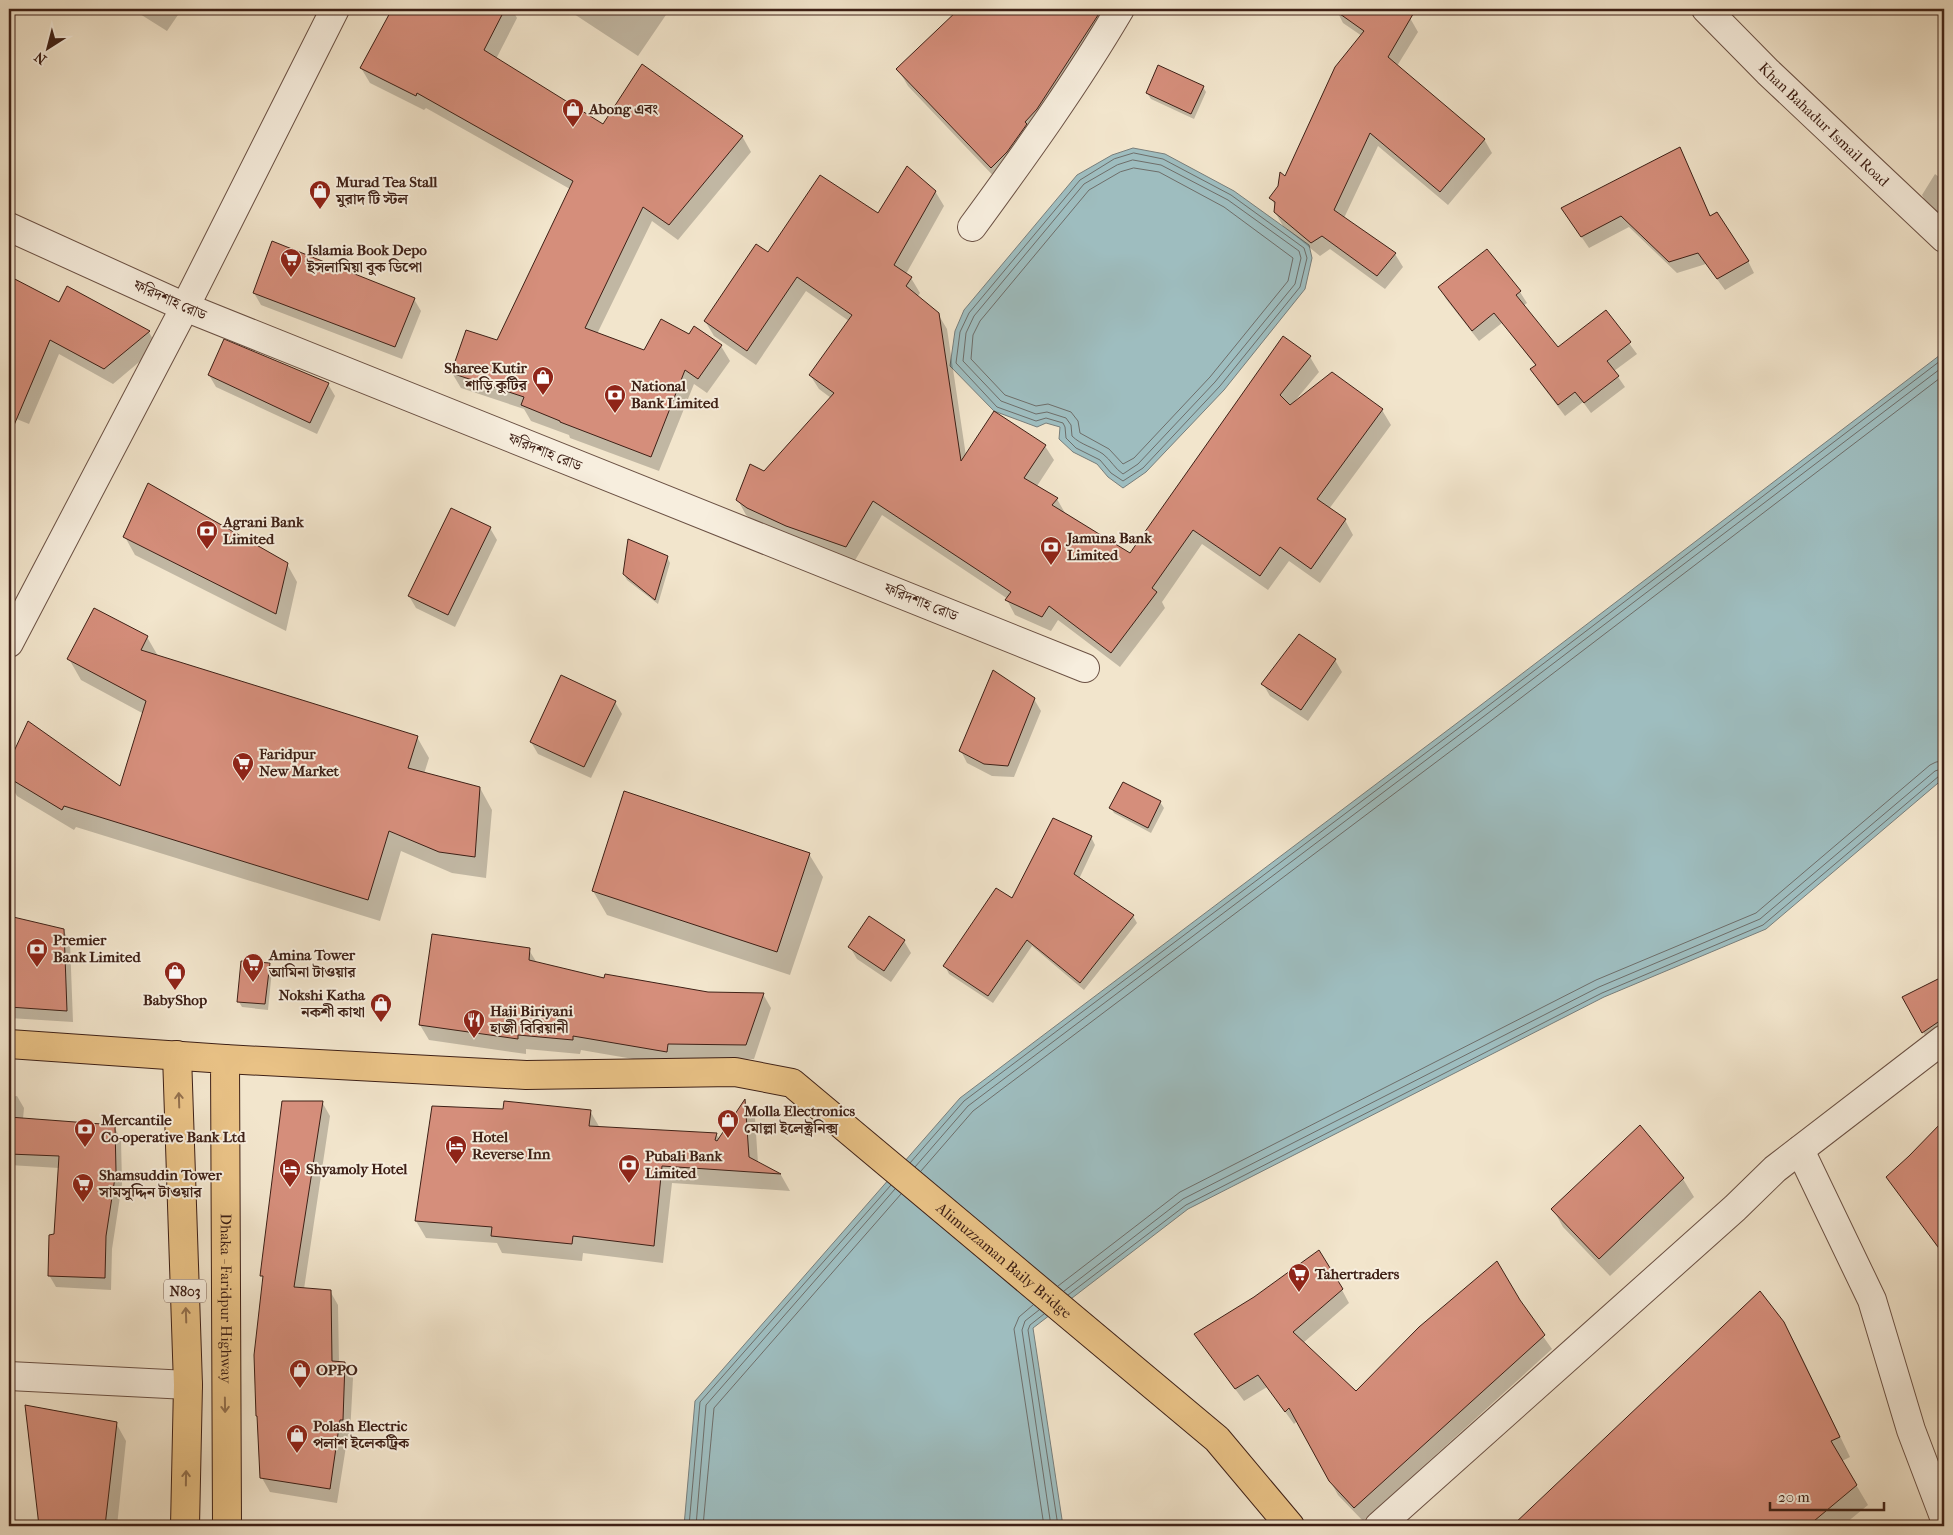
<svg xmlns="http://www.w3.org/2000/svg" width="1953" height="1535" font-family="'IM FELL French Canon','Noto Serif Bengali',serif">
<rect width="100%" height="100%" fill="#f2e5cc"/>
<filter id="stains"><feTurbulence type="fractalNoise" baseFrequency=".004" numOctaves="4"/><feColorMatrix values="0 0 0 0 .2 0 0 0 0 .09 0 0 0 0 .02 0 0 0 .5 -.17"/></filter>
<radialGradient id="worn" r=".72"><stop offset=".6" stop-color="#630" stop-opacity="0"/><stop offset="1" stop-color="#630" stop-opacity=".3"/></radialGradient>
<!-- water -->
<path fill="#9ebdbf" stroke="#787e7b" d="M1133,148L1165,154L1234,191L1309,245L1312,258L1305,289L1224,390L1146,472L1123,488L1108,477L1097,464L1073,452L1059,439L1060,427L1046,423L1037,427L994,411L950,366L955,331L964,310L1077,175L1112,155Z
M1944,352V778L1766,929L1604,997L1188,1209L1033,1328L1063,1526H684L695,1401L960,1098L1477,708Z"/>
<!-- shadow -->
<path fill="#0003" d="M132,9H182L167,31Z
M394,9H512L517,18L496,59L604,126L742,136L751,152L678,240L652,221L597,334L644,351L690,336L721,346L730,361L707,393L694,384L659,471L570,438L569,435L531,421L524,409L461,388L452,373L497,342L570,189L426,108L424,110L370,83L361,68Z
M571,9H670L638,56L574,14Z
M981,9H1138L1136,11L1130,10L1001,184L908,86L898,69L977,14Z
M1336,9H1399L1410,18L1418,32L1397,66L1484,139L1492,153L1448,205L1378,146L1344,218L1395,254L1403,267L1385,289L1330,249L1320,256L1283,226L1275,212L1276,207L1271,198L1286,178L1362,36L1343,23Z
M1203,87L1206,92L1194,119L1151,99L1147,93Z
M1679,149L1711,217L1748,261L1754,273L1725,290L1706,264L1677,273L1629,227L1589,248L1570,220Z
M1935,174L1944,181V221L1929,207L1922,195Z
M935,191L944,206L906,274L911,278L920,293L917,297L938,314L947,329L966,456L1045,446L1054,460L1037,486L1057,499L1065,513L1130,554L1283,337L1310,357L1319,372L1294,402L1332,373L1382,410L1391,425L1329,509L1345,520L1353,535L1320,583L1289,561L1268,590L1202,544L1162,602L1165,608L1120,667L1058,620L1051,631L1015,615L1007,600L1008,599L882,515L854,562L757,523L746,515L738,500L831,398L819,389L810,375L849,321L806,291L756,365L714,336L705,321L769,254L878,215Z
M1487,250L1520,292L1527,303L1523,306L1558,349L1606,312L1637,354L1614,371L1625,387L1591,413L1583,402L1565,416L1538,380L1532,369L1536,366L1502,323L1479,341L1446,299L1440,288Z
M9,278L60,304L68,288L149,332L157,347L113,384L59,354L29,424L9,416Z
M254,293L414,299L421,311L402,359L261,305Z
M209,375L328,384L335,396L317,434L216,387Z
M490,528L497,540L455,627L416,608L409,596Z
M125,537L287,564L297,582L286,631L135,555Z
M667,557L670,563L658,604L627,580L624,574Z
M147,637L158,656L417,737L429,758L424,774L480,788L492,810L486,878L452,873L401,851L380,921L76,827L74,830L17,796L9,782V765L28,723L121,789L144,714L81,680L69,659Z
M1335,660L1342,672L1308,721L1270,696L1263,684Z
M1034,699L1041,711L1014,777L992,776L967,763L961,751Z
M615,702L622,714L591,778L538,754L531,742Z
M1124,783L1160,802L1164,808L1151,833L1114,813L1111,808Z
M1091,837L1095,845L1079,879L1133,916L1137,923L1084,990L1032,946L993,1003L949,974L945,966L1012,900Z
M809,854L823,877L790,975L607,915L593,891Z
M9,918L63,930L70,942L73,1022L9,1018Z
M904,941L911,953L891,982L857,959L850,947Z
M529,950L537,963L605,980L708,993L763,994L771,1008L754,1059L676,1058L674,1066L581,1050L580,1054L526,1049V1054L429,1040L420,1025Z
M269,964L272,970L268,1010L242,1007L239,1002Z
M1944,978V1034L1930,1044L1904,998Z
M17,1096L24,1108L23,1119L114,1127L121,1139L122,1184L112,1249L111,1290L56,1287L49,1275L55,1236L59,1168L9,1165V1097Z
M322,1102L330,1116L304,1289L330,1291L338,1305L339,1363H345L353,1378L350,1434H348L337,1503L270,1492L262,1478L264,1279L262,1275Z
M745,1102L755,1118L758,1163L781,1175L790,1191L672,1183L663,1263L583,1253L582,1261L502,1253L497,1243L426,1238L416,1221L504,1110L590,1111L600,1128L716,1134L720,1140Z
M1944,1122V1243L1938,1248L1888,1177L1910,1157Z
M1640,1127L1683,1179L1694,1197L1610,1276L1563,1227L1553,1209Z
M1342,1290L1349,1303L1303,1343L1356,1393L1518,1301L1552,1349L1363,1521L1338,1495L1297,1421L1294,1424L1267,1387L1244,1401L1204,1347L1196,1334Z
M1760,1293L1783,1323L1795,1343L1850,1457L1842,1461L1868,1505L1846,1523L1858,1526H1514Z
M27,1407L116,1423L126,1441L117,1526H41Z"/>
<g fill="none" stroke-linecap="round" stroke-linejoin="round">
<!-- shore -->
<path stroke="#6e6e6a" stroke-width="1" d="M1134,153L1163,159L1231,195L1304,248L1307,258L1300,287L1220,386L1143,468L1123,481L1111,473L1100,460L1076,448L1066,438L1065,427L1063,423L1046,418L1036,421L997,407L956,363L960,332L969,313L1080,180L1114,159Z
M1133,160L1161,165L1228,200L1299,251L1301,258L1295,284L1215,382L1138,464L1123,474C1115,469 1111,460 1103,454C1093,447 1081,445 1072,436L1071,425L1066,418L1047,412L1036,414L1001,401L963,361L966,333L974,316L1084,184L1117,165Z
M1134,168L1159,172L1224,207L1293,258L1288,281L1210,377L1134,458L1123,464L1109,449L1080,433L1078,421L1071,412L1048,404L1036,406L1005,395L971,359L973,335L980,321L1089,190L1120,172Z
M910,1163L964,1101L1480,712L1944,358
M915,1167L968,1106L1483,717L1944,366
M921,1171L973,1111L1488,723L1944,375
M1058,1286L1180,1192L1596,980L1756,913L1930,765L1936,762L1944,761
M1064,1291L1183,1199L1599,987L1760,919L1935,771L1944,768
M1068,1295L1186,1205L1602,993L1763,925L1939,776L1944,775
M1033,1305L1019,1317L1014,1329L1044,1526
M1039,1310L1025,1321L1022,1330L1051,1526
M1044,1314L1030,1325L1028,1330L1058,1526
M689,1526L700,1402L891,1185
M696,1526L706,1405L895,1189
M703,1526L714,1408L901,1194"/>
</g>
<!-- building -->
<path fill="#d58e7b" stroke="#3e2016" d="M392,9H505L484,50L603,124L642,64L743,136L669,225L643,207L585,328L644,350L661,319L689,334L694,326L722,345L698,379L685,370L651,457L560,422V421L521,405L524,397L451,373L466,330L497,340L573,181L417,93L416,96L360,68Z
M959,9H1102L1037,109L1025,122L1027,124L1007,152L991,168L896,69Z
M1333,9H1416L1388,57L1485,139L1440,192L1370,133L1334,210L1396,253L1377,276L1322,236L1311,243L1274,212L1275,202L1269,198L1278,186L1280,172L1285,176L1335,67L1364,31Z
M1158,65L1204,86L1191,114L1146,93Z
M1680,147L1710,216L1717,212L1749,261L1717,279L1698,253L1669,262L1621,216L1581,237L1561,208Z
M907,166L936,191L894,265L912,277L906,286L939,313L961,461L994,411L1046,445L1024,478L1058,498L1052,505L1130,553L1283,336L1311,356L1280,395L1290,405L1332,372L1383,409L1317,499L1346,519L1311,569L1280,547L1260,576L1193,530L1152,588L1157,592L1111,653L1049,606L1042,617L1005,600L1011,592L873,501L846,547L786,526L747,508L736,500L750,464L764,471L834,393L809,375L852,315L797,277L747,351L704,321L756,244L768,252L820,175L878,213Z
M272,241L415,298L395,347L253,293Z
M1487,249L1521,291L1516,295L1558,347L1606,310L1631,342L1607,361L1619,376L1584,403L1575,392L1558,405L1530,369L1536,365L1494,313L1472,331L1438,287Z
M9,276L59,302L67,286L150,331L104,369L50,340L9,437Z
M224,339L329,383L310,423L208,375Z
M148,483L288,563L276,614L123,537Z
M451,508L491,527L448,615L408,596Z
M628,539L668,556L655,600L623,574Z
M94,608L148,636L141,650L418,736L408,768L480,787L475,857L439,852L389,831L368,900L64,806L62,810L9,778V762L28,721L120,786L146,701L67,659Z
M1299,634L1336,659L1301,710L1261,684Z
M993,670L1035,698L1008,766L984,764L959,751Z
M561,675L616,701L584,767L530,742Z
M1123,782L1161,801L1148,828L1109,808Z
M624,791L810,853L777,952L592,891Z
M1053,818L1092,836L1074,874L1134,915L1080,983L1027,940L988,996L943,966L996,888L1012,898Z
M9,916L64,929L67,1011L9,1007Z
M869,916L905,940L884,971L848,947Z
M432,934L530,948L529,960L604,978L605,974L708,992L764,993L746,1045L668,1044L667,1052L573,1036V1040L518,1035V1039L419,1025Z
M241,961L270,963L265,1004L237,1002Z
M1944,976V1018L1922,1033L1902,997Z
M745,1099L749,1157L781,1174L662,1166L654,1246L573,1236L572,1244L491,1236L492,1227L415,1221L432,1106L503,1109L504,1101L591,1110L589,1126L717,1133L715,1140L717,1141Z
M282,1101H323L294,1287L331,1290L332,1361L345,1362L343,1420H340L330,1489L260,1478L257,1416H256L254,1355L263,1276H260Z
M9,1117L115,1125L116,1171L106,1236L105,1278L48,1276L49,1235L54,1234L59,1156L9,1154Z
M1944,1120V1255L1886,1177L1909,1156Z
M1640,1125L1684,1178L1599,1259L1551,1209Z
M1319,1250L1343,1289L1293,1332L1356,1391L1419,1327L1497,1261L1520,1300L1545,1335L1354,1508L1329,1481L1289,1408L1285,1412L1258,1375L1235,1389L1194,1334L1254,1297Z
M1760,1291L1784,1322L1840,1437L1831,1441L1857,1485L1808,1526H1512Z
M25,1405L117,1422L105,1526H39Z"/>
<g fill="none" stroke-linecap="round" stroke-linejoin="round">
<!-- minor casing -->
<g stroke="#6b5144" stroke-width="30">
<g id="minor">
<path id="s1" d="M1706,9L1768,72L1944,238"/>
<path d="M9,227L185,307L1085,668"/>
<path d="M972,227C1024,156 1076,84 1120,9"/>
<path d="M9,643L185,307L335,9"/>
<path d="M1800,1150L1872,1300L1911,1430L1944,1517"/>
<path d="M9,1376L188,1385"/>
<path d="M1379,1526L1735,1208L1775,1169L1944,1039"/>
</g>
</g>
<!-- major casing -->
<g stroke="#3e2016" stroke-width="30">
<g id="major">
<path id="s2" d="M225,1059L526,1075L735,1072L792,1083L1217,1439L1290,1526"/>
</g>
</g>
<!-- highway casing -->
<g stroke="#3e2016" stroke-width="30">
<g id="highway">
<path id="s3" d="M9,1044L225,1059L227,1526"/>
<path d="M177,1055L188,1385L185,1526"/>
</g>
</g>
<!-- minor -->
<use href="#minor" stroke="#f7eede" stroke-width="28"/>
<!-- major -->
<use href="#major" stroke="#e9c286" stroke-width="28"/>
<!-- highway -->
<use href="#highway" stroke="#e9c286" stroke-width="28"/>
</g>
<!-- one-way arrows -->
<defs><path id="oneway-shaft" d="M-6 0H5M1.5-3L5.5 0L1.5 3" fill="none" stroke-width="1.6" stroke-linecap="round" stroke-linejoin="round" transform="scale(1.25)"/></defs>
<g stroke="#94714e">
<use href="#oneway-shaft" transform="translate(179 1100) rotate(-92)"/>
<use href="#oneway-shaft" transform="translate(186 1315) rotate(-92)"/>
<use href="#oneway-shaft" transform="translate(225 1405) rotate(89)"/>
<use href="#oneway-shaft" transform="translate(186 1478) rotate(-89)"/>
</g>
<!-- icons -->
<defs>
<g id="shop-pin" transform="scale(1.125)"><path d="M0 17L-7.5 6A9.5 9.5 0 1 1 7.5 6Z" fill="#8f2418" stroke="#f7eede"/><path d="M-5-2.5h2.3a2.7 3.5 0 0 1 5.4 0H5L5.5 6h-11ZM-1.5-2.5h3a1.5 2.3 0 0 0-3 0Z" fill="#fff"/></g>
<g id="supermarket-pin" transform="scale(1.125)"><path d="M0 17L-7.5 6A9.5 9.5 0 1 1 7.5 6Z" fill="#8f2418" stroke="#f7eede"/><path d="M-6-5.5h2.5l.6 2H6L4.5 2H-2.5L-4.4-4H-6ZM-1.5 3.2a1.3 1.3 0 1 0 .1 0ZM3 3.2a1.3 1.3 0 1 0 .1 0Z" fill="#fff"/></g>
<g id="bank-pin" transform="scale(1.125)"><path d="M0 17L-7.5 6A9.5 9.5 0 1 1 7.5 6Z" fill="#8f2418" stroke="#f7eede"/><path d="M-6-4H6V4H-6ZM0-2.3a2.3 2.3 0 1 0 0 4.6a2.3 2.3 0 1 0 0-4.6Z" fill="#fff"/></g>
<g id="restaurant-pin" transform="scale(1.125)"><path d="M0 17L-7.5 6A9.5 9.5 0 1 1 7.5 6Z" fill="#8f2418" stroke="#f7eede"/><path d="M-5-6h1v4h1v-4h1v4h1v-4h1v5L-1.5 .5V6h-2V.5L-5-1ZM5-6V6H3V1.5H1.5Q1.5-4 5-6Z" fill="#fff"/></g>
<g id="hotel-pin" transform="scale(1.125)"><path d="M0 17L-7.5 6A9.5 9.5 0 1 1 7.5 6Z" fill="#8f2418" stroke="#f7eede"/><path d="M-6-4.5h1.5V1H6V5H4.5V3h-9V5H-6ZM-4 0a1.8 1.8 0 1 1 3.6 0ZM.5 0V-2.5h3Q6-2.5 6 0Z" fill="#fff"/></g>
</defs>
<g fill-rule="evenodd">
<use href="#shop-pin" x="573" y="109"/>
<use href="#shop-pin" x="320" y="191"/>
<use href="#supermarket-pin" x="291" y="259"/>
<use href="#shop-pin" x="543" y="377"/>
<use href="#bank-pin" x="615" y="395"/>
<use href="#bank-pin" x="207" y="531"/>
<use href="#bank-pin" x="1051" y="547"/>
<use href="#supermarket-pin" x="243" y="763"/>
<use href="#bank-pin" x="37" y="949"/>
<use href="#supermarket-pin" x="253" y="964"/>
<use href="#shop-pin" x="175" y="972"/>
<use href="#shop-pin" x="381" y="1004"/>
<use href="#restaurant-pin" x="474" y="1020"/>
<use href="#shop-pin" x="728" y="1120"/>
<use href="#bank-pin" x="85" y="1129"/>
<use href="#hotel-pin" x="456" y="1146"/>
<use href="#bank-pin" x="629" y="1165"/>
<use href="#hotel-pin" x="290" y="1169"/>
<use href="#supermarket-pin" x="83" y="1184"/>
<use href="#supermarket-pin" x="1299" y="1274"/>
<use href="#shop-pin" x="300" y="1370"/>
<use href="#shop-pin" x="297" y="1435"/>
</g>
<g text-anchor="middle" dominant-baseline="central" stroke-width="4" stroke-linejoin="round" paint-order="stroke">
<!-- shield labels -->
<rect fill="#f7eede" stroke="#765e52" stroke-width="1" x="164" y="1279.5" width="42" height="23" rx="4"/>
<g font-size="14" font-weight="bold" fill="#3e2016">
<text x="185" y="1291">N803</text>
</g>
<!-- poi labels -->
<g font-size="15" font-weight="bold" fill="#3e2016" stroke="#f7eede" text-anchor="start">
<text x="589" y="109">Abong এবং</text>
<text x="336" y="182">Murad Tea Stall<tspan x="336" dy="17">মুরাদ টি স্টল</tspan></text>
<text x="307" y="250">Islamia Book Depo<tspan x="307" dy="17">ইসলামিয়া বুক ডিপো</tspan></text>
<text x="527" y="368" text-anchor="end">Sharee Kutir<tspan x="527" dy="17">শাড়ি কুটির</tspan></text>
<text x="631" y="386">National<tspan x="631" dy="17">Bank Limited</tspan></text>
<text x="223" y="522">Agrani Bank<tspan x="223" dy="17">Limited</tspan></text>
<text x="1067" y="538">Jamuna Bank<tspan x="1067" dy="17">Limited</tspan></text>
<text x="259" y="754">Faridpur<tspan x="259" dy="17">New Market</tspan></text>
<text x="53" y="940">Premier<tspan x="53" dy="17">Bank Limited</tspan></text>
<text x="269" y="955">Amina Tower<tspan x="269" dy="17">আমিনা টাওয়ার</tspan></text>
<text x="365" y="995" text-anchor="end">Nokshi Katha<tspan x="365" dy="17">নকশী কাথা</tspan></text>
<text x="175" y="1000" text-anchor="middle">BabyShop</text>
<text x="490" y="1011">Haji Biriyani<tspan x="490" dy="17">হাজী বিরিয়ানী</tspan></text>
<text x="744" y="1111">Molla Electronics<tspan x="744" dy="17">মোল্লা ইলেক্ট্রনিক্স</tspan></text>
<text x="101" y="1120">Mercantile<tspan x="101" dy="17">Co-operative Bank Ltd</tspan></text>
<text x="472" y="1137">Hotel<tspan x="472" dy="17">Reverse Inn</tspan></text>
<text x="645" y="1156">Pubali Bank<tspan x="645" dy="17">Limited</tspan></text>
<text x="306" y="1169">Shyamoly Hotel</text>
<text x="99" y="1175">Shamsuddin Tower<tspan x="99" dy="17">সামসুদ্দিন টাওয়ার</tspan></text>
<text x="1315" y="1274">Tahertraders</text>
<text x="316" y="1370">OPPO</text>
<text x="313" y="1426">Polash Electric<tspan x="313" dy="17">পলাশ ইলেকট্রিক</tspan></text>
</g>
<!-- street labels -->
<g font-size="15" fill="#3e2016" stroke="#f7eede">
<text stroke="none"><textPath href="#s1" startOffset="165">Khan Bahadur Ismail Road</textPath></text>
<text transform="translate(170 300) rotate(24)">ফরিদশাহ রোড</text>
<text transform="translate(545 452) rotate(22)">ফরিদশাহ রোড</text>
<text transform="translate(921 602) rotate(22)">ফরিদশাহ রোড</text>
<text stroke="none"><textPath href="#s2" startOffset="845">Alimuzzaman Baily Bridge</textPath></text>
<text stroke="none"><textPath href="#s3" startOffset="456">Dhaka - Faridpur Highway</textPath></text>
</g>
</g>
<!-- margin -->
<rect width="1953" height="1535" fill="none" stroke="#f2e5cc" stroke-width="30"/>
<rect x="10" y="10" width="1933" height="1515" fill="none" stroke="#3e2016" stroke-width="2.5"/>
<rect x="15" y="15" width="1923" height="1505" fill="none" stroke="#3e2016"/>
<!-- north arrow -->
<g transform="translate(48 48) rotate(216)" stroke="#f7eede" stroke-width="4" paint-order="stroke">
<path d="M0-4L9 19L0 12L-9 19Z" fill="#3e2016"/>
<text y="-8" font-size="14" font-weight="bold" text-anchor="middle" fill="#3e2016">N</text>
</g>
<!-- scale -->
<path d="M1770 1502v8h114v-8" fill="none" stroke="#3e2016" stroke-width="2.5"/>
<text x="1778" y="1502" font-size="15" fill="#3e2016" stroke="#f7eede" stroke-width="4" paint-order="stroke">20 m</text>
<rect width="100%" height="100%" filter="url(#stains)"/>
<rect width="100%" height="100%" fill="url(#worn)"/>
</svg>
